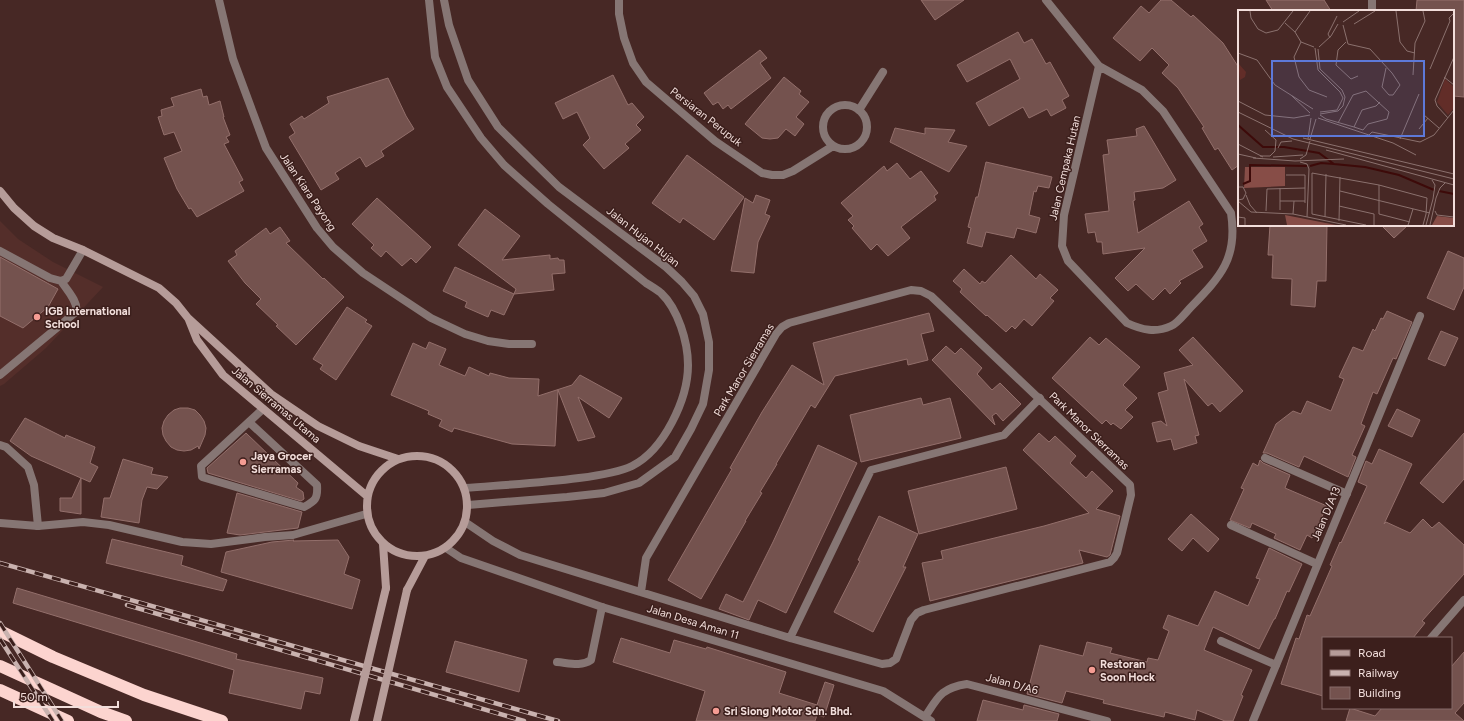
<svg xmlns="http://www.w3.org/2000/svg" width="1464" height="721" font-family="Figtree,sans-serif">
<rect width="100%" height="100%" fill="#472825"/>
<!-- built -->
<path fill="#542e2a" d="M0,221L18,239L53,262L103,287L46,348L4,384L0,386Z"/>
<!-- building -->
<path fill="#74524e" stroke="#936f6b" d="M921,0H964L935,20Z
M1161,0H1171L1191,17L1193,15L1223,43L1239,68V165L1232,170L1218,148L1215,150L1202,128L1204,127L1178,88L1162,73L1169,65L1152,48L1140,61L1113,38L1141,6L1149,13Z
M1266,0H1324L1331,11H1273Z
M1417,0H1464V97L1453,96V11H1416Z
M1018,32L1024,43L1032,39L1046,64L1050,62L1069,96L1062,100L1066,108L1051,116L1047,109L1029,118L1023,107L989,126L976,103L1020,79L1010,59L967,82L957,65Z
M760,50L767,58L760,63L771,78L731,109L728,105L723,109L718,102L713,105L704,93Z
M613,75L628,105L632,103L644,117L636,125L641,130L625,144L629,148L604,169L583,145L590,138L577,112L563,119L555,103Z
M784,77L801,91L799,94L809,102L796,117L804,124L795,136L786,129L778,138L770,139L762,138L745,124Z
M388,78L406,116L414,129L381,151L384,156L366,167L360,157L335,173L339,179L321,190L289,137L295,133L290,124L302,116L304,119L329,103L327,97Z
M201,89L203,97L207,96L209,105L220,101L224,117H223L230,135L226,137L229,142L224,144L243,180L239,182L244,191L197,217L191,208L189,209L177,189L164,158L182,151L174,132L164,135L158,117L162,116L161,110L174,106L171,98Z
M1144,126L1176,180L1163,188L1134,192L1135,200L1133,201L1138,233L1189,201L1203,224L1199,227L1207,241L1192,250L1203,267L1179,281L1181,283L1170,294L1165,288L1153,300L1136,284L1128,291L1115,278L1145,248L1103,254L1102,242H1097L1095,232L1088,233L1085,214L1109,211L1103,155L1109,154L1107,140L1137,136L1136,129Z
M895,128L925,134V128L955,130L948,142L967,146L949,172L890,142Z
M687,155L744,197L714,240L683,218L680,223L652,203Z
M986,162L1052,177L1049,188L1038,186L1036,192L1034,191L1029,215L1040,218L1036,233L1017,228L1014,238L986,232L982,247L967,243L971,228L968,227L976,197H978Z
M897,163L910,179L921,171L938,193L934,196L936,200L901,227L910,238L888,256L877,244L871,250L852,228L854,226L848,220L853,216L841,203L884,166L887,171Z
M756,195L770,200L765,214L770,216L758,242L754,273L731,271L745,198L753,203Z
M377,198L431,247L416,263L411,258L402,266L386,251L381,257L371,248L374,245L352,224Z
M485,209L520,236L502,260L550,255V259L558,258L559,260H564L565,273L552,274L554,290L514,294L504,315L491,310L488,317L465,307L467,302L443,291L455,267L514,294L516,289L458,245Z
M1270,225H1327L1326,281H1317L1315,307L1291,305L1292,279L1272,278L1273,255H1268Z
M1381,225H1408L1394,238Z
M280,227L290,241L286,243L323,279L324,278L344,297L296,345L276,326L278,325L256,304L261,299L245,283L228,261L237,255L235,251L266,228L270,234Z
M1448,251L1464,258V287L1454,310L1427,298Z
M1011,255L1036,279L1040,274L1058,290L1050,298L1054,301L1032,326L1024,319L1015,329L1012,326L1006,332L987,315L986,316L960,292L962,289L953,281L964,269L980,284L982,281L985,283Z
M0,257L58,289L48,307L23,328L0,316Z
M347,307L367,320L365,322L372,326L336,380L320,369L323,365L313,359Z
M1387,311L1412,322L1396,359L1393,358L1377,394L1373,392L1361,424L1365,426L1352,455L1356,457L1348,477L1304,456L1299,467L1267,453H1263L1276,424L1293,411L1301,414L1307,401L1331,411L1344,379L1339,377L1353,347L1363,351L1373,329L1375,331L1381,318L1383,319Z
M929,313L934,331L921,334L928,360L908,365L907,359L835,376L815,408L811,405L776,464H777L760,492L762,493L745,521H746L701,599L668,580L732,469L730,468L762,412L792,365L824,385L813,343Z
M1441,331L1458,338L1445,366L1428,359Z
M1090,337L1099,345L1106,338L1140,367L1123,385L1137,398L1125,410L1133,417L1121,429L1113,423L1111,425L1106,420L1102,424L1052,378Z
M1193,337L1243,391L1220,412L1212,403L1208,406L1184,379L1199,435L1195,436L1197,443L1174,450L1171,439L1157,442L1152,423L1161,421L1167,426L1158,393L1168,390L1164,373L1193,365L1179,350Z
M429,342L446,349L439,365L465,376L469,367L489,376L490,373L509,378L539,379L538,396L572,385L580,375L622,398L609,418L578,397L595,437L578,441L558,390L555,446L512,444L454,428L452,432L439,426L442,420L428,414L429,411L391,395L413,343L426,349Z
M946,346L955,354L961,348L982,368L977,374L992,390L1000,383L1021,404L1003,421L996,413L992,416L995,425L932,360Z
M921,398L923,405L950,398L961,438L861,462L850,415Z
M180,408H188L195,410L200,415L204,421L206,428L205,435L199,449L198,446L191,450L184,451L177,450L171,447L166,441L163,435L162,428L164,421L168,415L174,410Z
M1397,409L1420,420L1412,437L1388,426Z
M25,418L65,438L66,435L95,447L90,463L98,467L90,482L31,456L10,441Z
M246,433L298,483L296,487L303,492L304,499L301,501L208,473L207,468Z
M1039,433L1049,442L1055,436L1076,456L1070,463L1086,478L1092,471L1113,491L1096,509L1120,516L1110,555L1107,557L1079,550L1083,563L930,601L922,563L943,559L941,551L1044,526L1089,513L1023,450Z
M1464,433V479L1443,503L1420,483Z
M818,445L857,463L786,613L758,600L749,620L719,609L726,594L743,602L773,542Z
M1379,449L1412,464L1384,524L1386,522L1410,533L1423,519L1432,528L1439,522L1464,545V574L1422,621L1425,623L1413,638H1323V696L1281,684L1296,638L1299,639L1307,615L1310,616L1332,566L1330,565L1340,542L1341,543L1367,486L1358,482L1366,461L1372,464Z
M123,459L153,468L151,474L168,477L157,489L147,487L142,500L139,523L101,517L104,498H110Z
M1260,460L1263,463L1290,475L1285,488L1327,506L1312,538L1307,535L1300,550L1274,538L1276,534L1252,523L1250,528L1230,520L1244,489L1241,488L1253,463L1258,466Z
M1006,467L1017,509L919,534L908,491Z
M81,478V514L60,511V498H72Z
M237,493L302,512L298,528L240,535L227,533Z
M1191,514L1219,539L1208,552L1193,538L1182,551L1168,539Z
M879,516L918,534L903,567H906L873,632L834,612L860,561L858,560Z
M112,539L183,556L181,565L227,580L223,591L106,563Z
M294,540L293,541L338,540L349,557L344,574L360,580L352,609L221,572L226,552L272,542Z
M1269,548L1302,564L1289,592L1287,591L1275,619H1274L1259,649L1213,627L1204,650L1252,670L1241,695L1243,696L1233,721H1225L1197,710L1195,720L1165,712L1164,717L1103,703L1104,700L1066,691L1062,703L1027,694L1040,645L1083,656L1087,642L1112,648L1110,653L1147,662L1148,658L1158,660L1169,631L1163,628L1168,615L1198,626L1215,591L1248,606L1260,579L1256,578Z
M17,588L237,654L236,659L323,678L320,694L305,691L301,709L229,693L234,670L13,603Z
M621,638L670,653L674,640L706,649L707,647L786,672L779,693L817,705L825,682L834,685L824,717L817,715L815,721H696L705,691L613,662Z
M455,641L527,660L519,692L446,672Z
M1464,652V703L1455,713L1464,721H1346L1350,708L1375,716L1382,708H1451V667Z
M983,700L1023,710L1024,705L1059,714L1057,721H977Z"/>
<g fill="none" stroke-linecap="round" stroke-linejoin="round">
<!-- lane -->
<path stroke="#867674" stroke-width="8" d="M859,110L883,72
M0,251L50,278L61,281L66,279L83,250
M0,375L76,312C79,302 66,289 61,281
M249,422L317,485C318,499 315,501 304,507L202,477L201,466C222,447 242,428 263,409
M0,445L6,447L28,467L34,485L38,526
M1265,458L1347,494
M1231,525L1317,564
M1221,641L1276,665
M557,662C569,663 581,667 591,660L602,607"/>
<!-- street -->
<path stroke="#867674" stroke-width="8" d="M219,0L233,59L266,148L317,228L333,247L363,273L431,318L465,334L488,341L509,344H532
M429,0L435,57L447,87L481,138L504,165L548,204L646,283C651,286 656,289 661,293C678,309 688,342 688,365C688,399 664,450 632,466C618,473 595,476 579,478C541,483 503,485 465,488
M444,0L449,25L468,80L498,127L559,187L666,267L682,282L694,296L703,314L709,342V370L703,404L691,429L675,457L639,483L604,493L567,497L468,505
M619,0V14L624,38L633,63L646,82L715,141L762,173L772,175H783L793,171L833,146
M1046,0L1099,66L1142,90L1163,111L1231,213C1238,258 1221,276 1191,307C1186,312 1177,324 1171,326C1156,333 1142,330 1127,323L1068,261L1062,246L1064,215L1099,66
M1372,11V0
M823 127a22 22 0 1 1 44 0a22 22 0 1 1-44 0Z
M465,522L493,541L520,555L790,638L882,664L890,663L896,659L911,620L917,613L924,610L1110,562L1114,558L1117,553L1131,495L1130,485L931,296L921,291L911,290L789,323L782,327L776,334L646,558L641,592
M0,523L38,526L83,522L109,525L182,542L211,544L265,537L293,535L366,514
M446,548L461,558L602,607L883,691L931,721
M790,638L871,470L1004,435L1040,398
M1431,638L1464,600
M925,717C938,697 941,688 967,684L1107,721
M1253,721L1420,316"/>
<!-- secondary -->
<path stroke="#b69c99" stroke-width="8" d="M0,191L14,208L34,226L53,238L83,250L159,288L176,303L188,318L271,394L318,426L359,446L398,459
M189,320L197,340L223,375L367,496
M367 506a50 50 0 1 1 100 0a50 50 0 1 1-100 0Z
M383,544L386,588
M407,590L425,556"/>
<!-- highway -->
<path stroke="#fcd4cf" stroke-width="12" d="M0,631L53,657L144,695L222,721
M0,666L101,712L126,721
M0,690L68,721"/>
<!-- rail casing -->
<g stroke="#c9b2af" stroke-width="4.5">
<path id="rail" d="M0,563L558,721
M127,605L524,721
M0,623L62,721
M0,639L53,721"/>
</g>
<!-- rail -->
<use href="#rail" stroke="#3c1f1c" stroke-width="3" stroke-dasharray="9" stroke-linecap="butt"/>
<!-- secondary-bridge -->
<path stroke="#b69c99" stroke-width="8" d="M354,721L386,588
M377,721L407,590"/>
</g>
<!-- markers -->
<g fill="#f59c93" stroke="#3c1f1c" stroke-width="1.5">
<circle cx="37" cy="317" r="4"/>
<circle cx="243" cy="462" r="4"/>
<circle cx="1092" cy="670" r="4"/>
<circle cx="716" cy="711" r="4"/>
</g>
<g text-anchor="middle" dominant-baseline="central" stroke-width="3" stroke-linejoin="round" paint-order="stroke">
<!-- street labels -->
<g font-size="11" fill="#f2dedb" stroke="#3c1f1c">
<text transform="translate(706 117) rotate(38)">Persiaran Perupuk</text>
<text transform="translate(1065 168) rotate(-77)">Jalan Cempaka Hutan</text>
<text transform="translate(308 192) rotate(56)">Jalan Kiara Payong</text>
<text transform="translate(643 237) rotate(38)">Jalan Hujan Hujan</text>
<text transform="translate(744 370) rotate(-59)">Park Manor Sierramas</text>
<text transform="translate(276 405) rotate(40)">Jalan Sierramas Utama</text>
<text transform="translate(1089 431) rotate(44)">Park Manor Sierramas</text>
<text transform="translate(1326 514) rotate(-67)">Jalan D/A13</text>
<text transform="translate(693 622) rotate(17)">Jalan Desa Aman 11</text>
<text transform="translate(1012 684) rotate(15)">Jalan D/A6</text>
</g>
<!-- poi labels -->
<g font-size="11" font-weight="bold" fill="#f2dedb" stroke="#3c1f1c" text-anchor="start">
<text x="45" y="311">IGB International<tspan x="45" dy="13">School</tspan></text>
<text x="251" y="456">Jaya Grocer<tspan x="251" dy="13">Sierramas</tspan></text>
<text x="1100" y="664">Restoran<tspan x="1100" dy="13">Soon Hock</tspan></text>
<text x="724" y="711">Sri Siong Motor Sdn. Bhd.</text>
</g>
</g>
<!-- overview -->
<g transform="translate(1238 10)">
<rect width="216" height="216" fill="#472825"/>
<path d="M0,53L8,62L7,67L2,70ZM207,69L216,77V98L210,105L199,92Z" fill="#622d28"/>
<path d="M7,157H47V176L6,178ZM47,205L98,215H49ZM199,206L216,208V215H194Z" fill="#874d47"/>
<path fill="none" stroke="#3d0a09" stroke-width="2" d="M0,115L25,137H46L81,143L96,154L127,157L161,165L196,180M72,156L83,153L96,154M5,174L12,171V155L69,156M201,181L216,184"/>
<path fill="none" stroke="#8b716e" stroke-width="1" d="M12,1L13,8L20,19L28,23L40,20L55,1M158,1L162,32L169,41L177,43M105,12L121,1M47,13L57,22L63,32L76,37M116,14L137,1M105,15L110,34L132,39L154,63L162,75L155,85H151L144,77L148,58M57,22L72,1M92,28L90,24L99,6M63,32L56,47L61,67L71,80L89,87M108,32L100,40L98,55L113,69L120,66M81,37L93,26L100,14M77,38L80,60L102,82L105,88L99,100L82,102M80,39L82,59L104,80L107,87L105,96L100,101L82,104M0,43L19,50L37,75L75,99M192,59L212,11L211,8L216,3M175,65L177,33L187,11L185,1M206,67L216,75M54,86L72,103M0,91L27,105L56,108L72,105M0,102L55,129L216,169M82,105L88,109L116,117L125,120L130,114L149,109L151,102L128,81L115,85L100,113M186,105L201,118M80,108L155,133L178,145M210,108L199,96L197,90L216,47M116,117L124,100L138,96L142,92M181,119L190,108M130,126L134,122L182,132L196,125L216,100M65,128L216,164M70,129L73,108M72,129L78,109M162,129L181,84M0,134L25,147M40,138L43,132L54,131M88,140L216,175M0,144L18,148M22,146H32L37,141L38,130L27,120M35,147L65,145M15,148L57,151L106,149M62,149L68,145L72,131M62,152L69,154L71,159L69,207M48,165H67V193M194,170L197,175L195,189M141,175V204L172,212M0,177H5L8,183L5,189L0,190M102,181L192,203M8,185L12,195L19,203M198,188L202,178L207,173M0,191L13,202L55,204L108,215M42,191H67M101,196L136,204V215M42,200V178M28,201L29,179L67,178M197,201L199,205L216,207M55,204L56,191M0,207L7,208V215M87,207L88,164M101,211L102,167M128,215L74,204V163L141,175L189,188L188,204L185,215M170,215L175,199M188,215L195,189M192,215L198,188"/>
<path fill="#5d79d9" fill-opacity="0.15" stroke="#5d79d9" stroke-width="2" d="M34,51H186V126H34Z"/>
<rect width="216" height="216" fill="none" stroke="#f2dedb" stroke-width="2"/>
</g>
<!-- legend -->
<rect x="1322" y="637" width="130" height="72" fill="#3c1f1c" stroke="#856b68"/>
<rect x="1330" y="650" width="20" height="6" fill="#b69c99" stroke="#856b68"/>
<text x="1358" y="657" font-size="12" fill="#f2dedb">Road</text>
<rect x="1330" y="670" width="20" height="6" fill="#c9b2af" stroke="#856b68"/>
<text x="1358" y="677" font-size="12" fill="#f2dedb">Railway</text>
<rect x="1330" y="687" width="20" height="12" fill="#74524e" stroke="#856b68"/>
<text x="1358" y="697" font-size="12" fill="#f2dedb">Building</text>
<!-- scale -->
<path d="M14 701v6h104v-6" fill="none" stroke="#f2dedb" stroke-width="2"/>
<text x="20" y="701" font-size="12" fill="#f2dedb" stroke="#3c1f1c" stroke-width="3" paint-order="stroke">50 m</text>
</svg>
